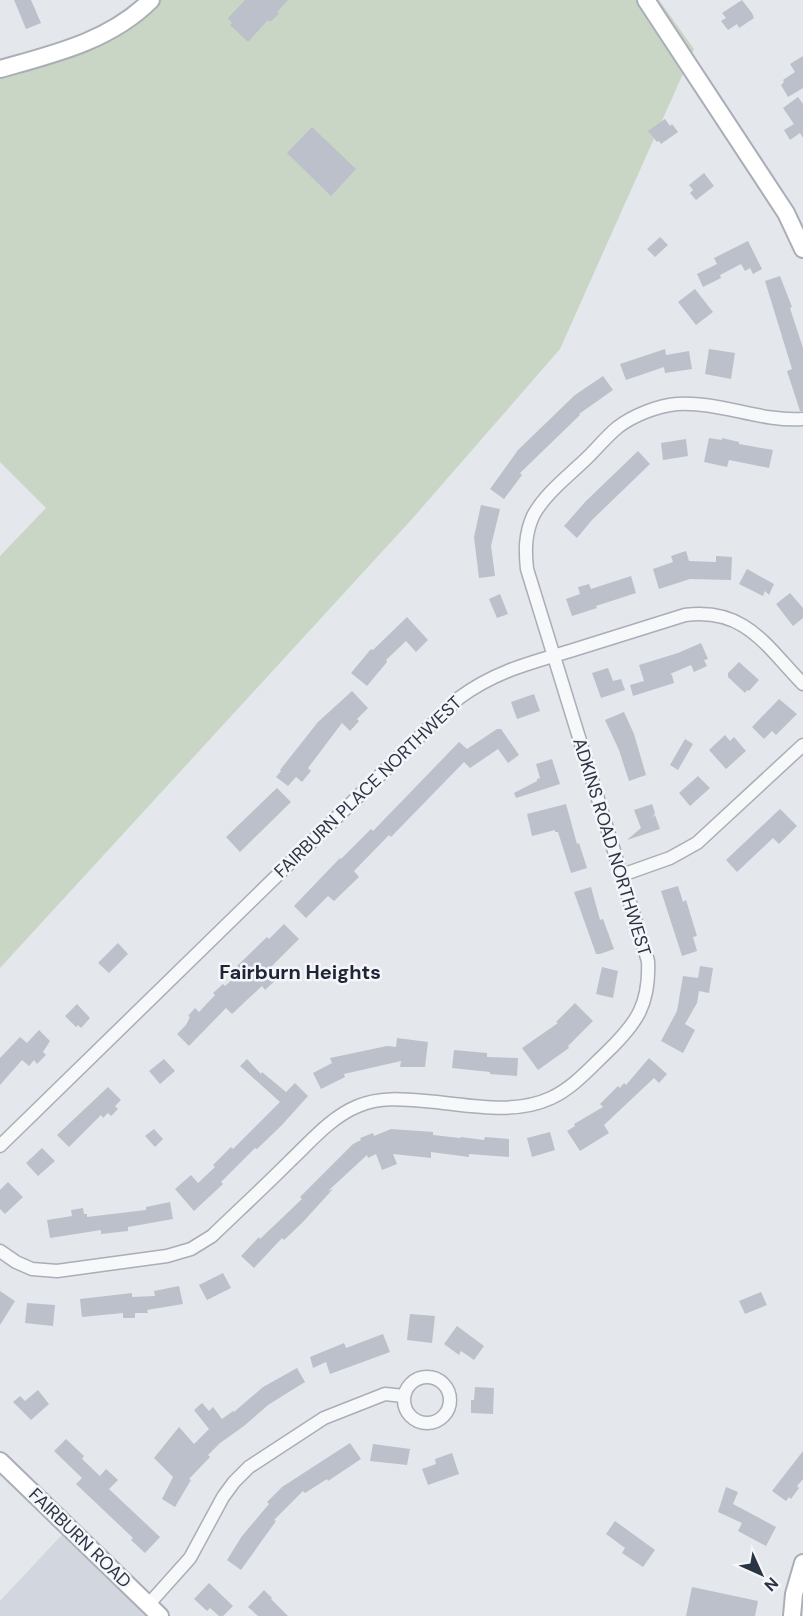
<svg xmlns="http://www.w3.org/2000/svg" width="803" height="1616" font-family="'DM Sans',sans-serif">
<rect width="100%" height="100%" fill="#e4e7ec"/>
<!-- built -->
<path fill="#d2d6de" d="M71,1525L167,1616H0V1601Z"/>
<!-- green -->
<path fill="#c9d6c5" d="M147,0H659L694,49L560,349L412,519L0,968V556L46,508L0,462V80L4,62L132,15Z"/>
<!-- building -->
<path fill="#bbc0ca" d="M14,0H31L41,23L26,29Z
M245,0H288L277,12L279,14L270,22L268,20L248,42L230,25L232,23L228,18Z
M742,0L752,13L754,18L739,28L737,24L728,30L721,21L726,18L722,13Z
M803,56V88L788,97L781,85L784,82L783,80L795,72L790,64Z
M798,97L803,104V138L800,133L790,140L784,130L794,124L783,108Z
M665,119L670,126L672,124L678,132L661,144L659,141L657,142L648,131Z
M312,127L356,169L331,196L287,153Z
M704,173L714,186L696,200L690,193L693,190L689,185Z
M660,237L668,245L655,257L647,249Z
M748,241L762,269L753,274L750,268L745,271L741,264L720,275L721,278L703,287L697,274L717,264L714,258Z
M780,276L792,307L790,308L803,348V411H800L787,371L792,369L765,281Z
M695,289L713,312L696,325L678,302Z
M665,349L666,355L689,351L692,369L665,373L664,367L626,380L620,364Z
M709,349L735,353L731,379L705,374Z
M603,376L613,390L579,414L580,415L520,473L522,475L504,499L490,489L518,450L575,395Z
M709,438L722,440V438L739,442V444L773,450L769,468L729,460L727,467L704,462Z
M686,439L688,456L663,460L661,443Z
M638,451L650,464L592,520L577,538L564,526L586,501Z
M481,505L500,509L491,546L495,576L479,578L474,537Z
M686,551L689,561L716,562V556L732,557L731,580L690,579L659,589L653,569L673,562L671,556Z
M747,569L774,584L769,595L765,591L763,596L739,584Z
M631,576L636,593L596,606L597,608L572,616L566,599L580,594L578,587L589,584L591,589Z
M790,593L803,608V618L793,626L776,604Z
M500,594L508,614L497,618L489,599Z
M407,617L428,640L416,652L406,641L386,660L387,662L367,686L351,673L371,649L373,650Z
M701,643L708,659L704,660L707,666L694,672L691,665L670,674L672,675L674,683L633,696L630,685L644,681L639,665L678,653Z
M739,662L759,680L749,691L747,690L745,693L728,677V673Z
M608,668L613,681L621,679L625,690L601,698L592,673Z
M352,691L368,708L357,719L359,721L350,731L342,723L308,768L311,771L302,782L296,777L288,786L276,777L281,771L280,770L318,722Z
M534,694L540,711L517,719L511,702Z
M779,699L797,714L776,735L772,731L764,739L752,727Z
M624,712L634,734L646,775L629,781L619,750L605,720Z
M497,729H501L519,755L508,763L498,749L470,768L464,762L391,837L389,835L354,871L359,877L334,901L328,896L306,918L294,906L340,858L341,859L371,829L373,831L459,742L467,749Z
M725,735L730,741L734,737L746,751L726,769L709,750Z
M685,739L693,744L678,770L670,765Z
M552,759L560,784L516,798L514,793L537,781V779L540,778L536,764Z
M698,776L710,788L690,806L679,793Z
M277,788L291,802L240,852L226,837Z
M566,804L577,844L579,843L587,868L571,873L558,832H555V830L532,836L527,814Z
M652,804L655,813L652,818L655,815L660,829L627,840L641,828L634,810Z
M780,809L797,826L779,844L773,838L737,872L726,860Z
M678,886L683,902L686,900L697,936L693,937L697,951L682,956L661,891Z
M591,887L600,920L603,919L614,949L600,954H596L574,892Z
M284,924L299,939L270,968L277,979L265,990L262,986L232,1014L226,1008L189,1046L177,1034L186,1025L190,1017L188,1016L195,1008L199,1012L215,995L213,993L223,984L225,986L242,971L237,966L267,937L269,939Z
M118,943L128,954L109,973L98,963Z
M700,966L713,968L709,993L699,991L697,1003L685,1024L695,1030L683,1053L661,1041L677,1011L683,976L698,978Z
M602,967L618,971L613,998L596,994Z
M575,1003L593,1021L568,1046L569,1048L538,1070L522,1048L558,1023L556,1022Z
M77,1004L90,1018L81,1028L78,1025L76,1027L65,1016Z
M39,1030L50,1041L43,1052L46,1055L37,1064L34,1060L29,1066L22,1060L0,1085V1058L20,1037L27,1043Z
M397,1038L428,1042L425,1067H400L401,1061L344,1074L345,1077L321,1089L313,1073L332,1063L330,1058L387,1046L396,1047Z
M454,1050L487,1053V1057L518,1058L517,1076L490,1074V1072L452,1068Z
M649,1058L667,1074L659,1083L654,1078L604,1125L609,1133L580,1151L567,1131L575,1126L574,1124L603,1107L600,1104L618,1086L620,1088L624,1083L626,1085Z
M164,1059L175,1071L160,1084L149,1071Z
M247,1059L261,1074L262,1072L286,1092L295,1083L308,1096L281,1126L257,1149L255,1148L221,1182L223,1184L194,1211L175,1189L191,1175L198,1183L215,1167L213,1165L231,1147L233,1149L280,1102L240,1066Z
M108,1087L121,1100L115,1106L118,1109L111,1116L108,1113L103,1118L101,1115L69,1147L57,1135Z
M154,1129L163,1139L155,1147L145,1136Z
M391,1129L433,1132V1135L460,1138L461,1137L484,1140L485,1137L509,1139V1157L469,1154V1157L431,1152V1158L393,1154L397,1164L382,1170L376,1154L368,1158L367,1155L328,1191L333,1189L302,1223L284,1240L282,1238L254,1268L241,1256L259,1237L260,1239L302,1199L300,1197L353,1144L361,1140L360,1138L373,1133L374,1136Z
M550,1132L555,1150L532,1157L527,1138Z
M42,1148L55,1161L38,1176L26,1163Z
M8,1182L23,1197L5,1214L0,1209V1190Z
M170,1202L173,1219L128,1227V1231L101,1234V1230L50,1238L47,1220L72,1216L71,1210L83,1208L84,1214H87V1217L146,1210V1207Z
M223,1273L231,1288L207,1300L199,1285Z
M179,1286L183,1304L147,1310L148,1313H135V1318H123V1313L82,1317L80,1299L132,1293V1297L155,1296L154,1291Z
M0,1291L15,1301L0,1325Z
M761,1292L767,1305L745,1314L739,1301Z
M27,1303L55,1305L53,1326L25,1323Z
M410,1314L435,1316L432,1343L407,1340Z
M457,1326L484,1346L474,1360L461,1351L459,1355L444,1344Z
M383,1334L390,1352L330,1374L326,1362L313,1368L310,1357L344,1343L346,1348Z
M297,1368L305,1382L268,1405L244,1426L220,1443L208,1455L210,1457L189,1479L191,1480L175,1507L162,1499L173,1477L154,1458L179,1427L194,1444L209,1429L194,1410L202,1403L209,1411L213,1407L222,1419L233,1411L234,1412L263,1387Z
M475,1387L494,1388L493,1414L471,1413V1400H474Z
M38,1390L49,1404L31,1420L13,1402L20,1396L25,1401Z
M66,1439L84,1456L82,1459L100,1476L106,1469L118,1480L109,1489L160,1537L145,1553L131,1540L133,1538L76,1484L82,1478L54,1451Z
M350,1443L361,1459L328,1481L327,1479L305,1493L303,1491L274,1520L276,1521L241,1570L227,1560L242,1536L269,1504L267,1502L282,1487Z
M373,1444L410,1449L407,1465L370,1461Z
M803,1451V1479L797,1486L799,1488L791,1499L789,1497L786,1501L772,1491Z
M452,1453L459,1474L428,1485L422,1469L436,1464L435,1459Z
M726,1487L738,1492L733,1504L776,1527L766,1546L738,1531L742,1523L718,1512Z
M615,1521L655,1550L643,1567L622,1553L625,1548L606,1534Z
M209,1583L233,1606L223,1616H219L210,1608L207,1611L194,1599Z
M692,1587L758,1601L755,1616H686Z
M264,1590L272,1598L271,1599L288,1616H258L248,1607Z"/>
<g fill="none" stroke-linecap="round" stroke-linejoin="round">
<!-- street casing -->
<g stroke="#a9aeb7" stroke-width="15">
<path id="street" d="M622,875L670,858L697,843L803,745
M0,1146L459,698C494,672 529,663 570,651C608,639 647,627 685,615C745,607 766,646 803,684
M0,1251L16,1262L32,1269L57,1271L167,1256L191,1249L212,1236C238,1211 265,1186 291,1160C311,1141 331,1117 358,1106C379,1097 402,1099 425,1101C466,1104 512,1116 551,1098C573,1088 590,1068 607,1052C637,1023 650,1004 648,961L527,569C525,550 525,534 533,516C545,493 571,474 589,456C598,447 608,435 618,427C634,415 657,406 677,404C719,401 760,422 803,419
M404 1400a23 23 0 1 1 46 0a23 23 0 1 1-46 0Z
M148,1605L190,1558L223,1497L234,1482L249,1467L324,1418L385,1394L404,1396"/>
</g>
<!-- secondary casing -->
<g stroke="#a9aeb7" stroke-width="20">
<path id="secondary" d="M646,0L786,213L803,249
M0,69C54,54 110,41 151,0
M0,1461L160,1616
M792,1616L794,1594L803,1563"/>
</g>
<!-- street -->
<use href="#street" stroke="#f7f8fa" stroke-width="12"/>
<!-- secondary -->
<use href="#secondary" stroke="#fff" stroke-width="16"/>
</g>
<g text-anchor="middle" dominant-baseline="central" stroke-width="5" stroke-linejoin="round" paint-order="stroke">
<!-- street labels -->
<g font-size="18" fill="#2b3445" stroke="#f4f6f9">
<text transform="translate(368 787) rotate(-44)">FAIRBURN PLACE NORTHWEST</text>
<text transform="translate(612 847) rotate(73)">ADKINS ROAD NORTHWEST</text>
<text transform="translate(80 1538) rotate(44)">FAIRBURN ROAD</text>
</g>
<!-- neighbourhood labels -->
<g font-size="20" font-weight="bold" fill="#1d2536" stroke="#f4f6f9">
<text x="300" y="972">Fairburn Heights</text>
</g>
</g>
<!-- north arrow -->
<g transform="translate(761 1574) rotate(135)" stroke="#f4f6f9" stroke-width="4.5" paint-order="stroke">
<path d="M0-4.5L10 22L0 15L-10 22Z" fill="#2b3445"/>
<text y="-9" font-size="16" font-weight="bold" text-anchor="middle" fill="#2b3445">N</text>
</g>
</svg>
